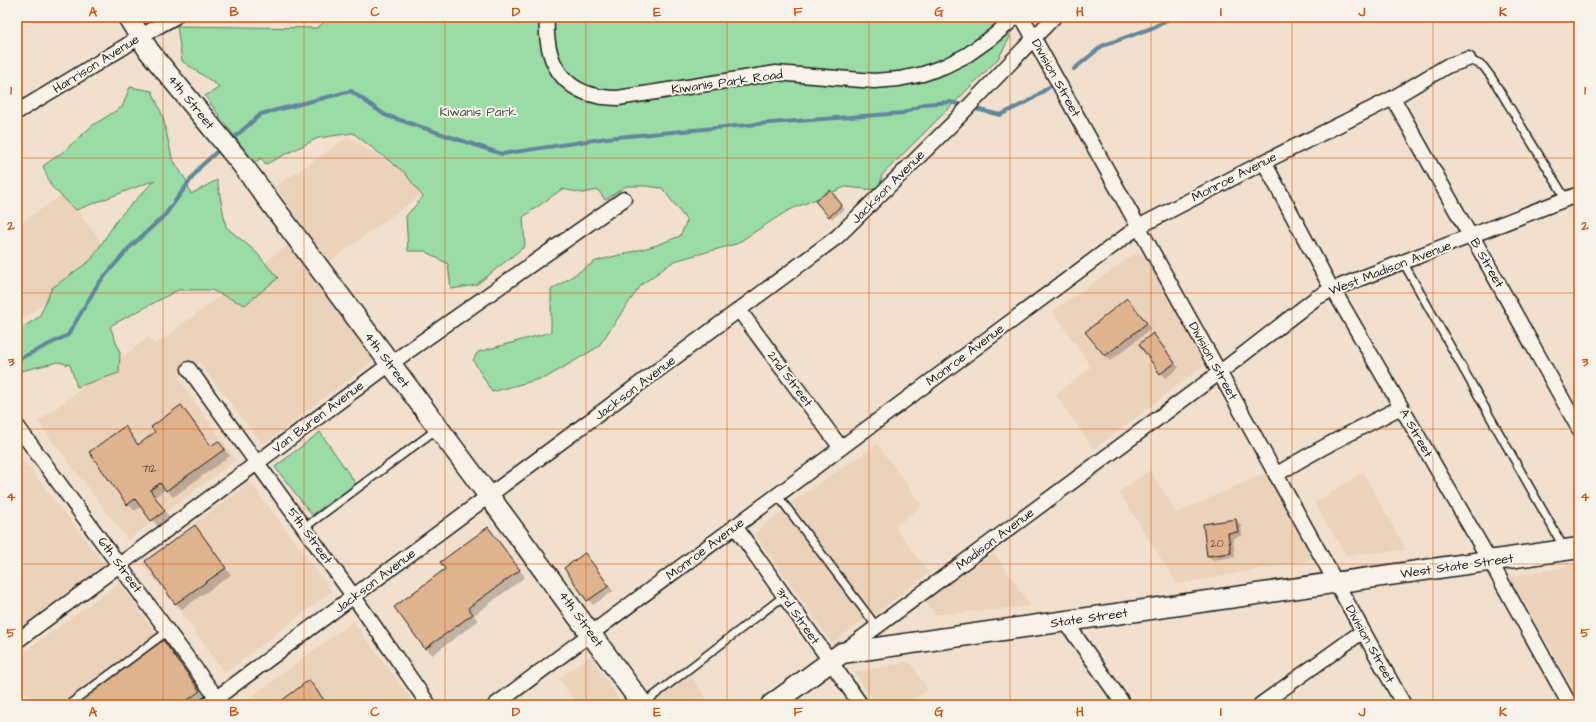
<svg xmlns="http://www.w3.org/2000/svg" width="1596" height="722" font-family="'Architects Daughter',sans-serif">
<rect width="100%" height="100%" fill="#f0e0cd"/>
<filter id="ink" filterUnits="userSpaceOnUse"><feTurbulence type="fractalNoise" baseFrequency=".025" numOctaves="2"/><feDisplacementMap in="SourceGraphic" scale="8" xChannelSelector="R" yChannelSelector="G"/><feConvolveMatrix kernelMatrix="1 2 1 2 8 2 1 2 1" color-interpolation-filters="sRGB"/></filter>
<g filter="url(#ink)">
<!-- built -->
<path fill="#ebd2ba" d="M349,137L405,173L422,194L329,262L275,187Z
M65,194L112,257L17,322V225Z
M288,245L374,360L263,445L199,362L178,378L236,460L128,540L38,422L149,337L155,345Z
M1135,254L1148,255L1204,365L1094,449L1056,395L1091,367L1053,311Z
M877,444L922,505L895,527L929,573L874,615L789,504Z
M17,452L105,565L17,630Z
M1150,470L1177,513L1265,473L1308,545L1310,560L1177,584L1119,492Z
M1363,472L1406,550L1346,555L1314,503Z
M250,482L332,591L225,673L175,604L142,564Z
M784,511L865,619L832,643L754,533Z
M994,553L1031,606L936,615L924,601Z
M1579,564V699L1509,577Z
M119,583L156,633L58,705H35L17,680V657Z
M353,621L415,705H251L247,700Z
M590,656L623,705H578L559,678Z
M910,662L928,690L903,705H876L854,672Z
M690,676L712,705H657L655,702Z"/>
<!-- green -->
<path fill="#9adba6" stroke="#5b7c61" d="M330,17H1001L1010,37L998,59L882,175L879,190L868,189L867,190L866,189L845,187L787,211L736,244L674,261L641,285L598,347L547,377L492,392L473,360L478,352L551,332V290L596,261L654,246L680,236L687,221L662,188L645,186H626L605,200L598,190L583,193L562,189L523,217L525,246L476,285L451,289L448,264L425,251H408L406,216L423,197L405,173L353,133L318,138L266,164L261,158L254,163L205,96L220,87L182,61L177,26L317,28Z
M130,87L152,91L163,117L172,158L186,180L191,194L217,180L226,227L255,251L278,278L245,305L211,290H178L110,326L120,353L119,373L77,387L70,365L58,362L17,372V331L39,317L52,288L91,260L119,217L155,180L76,210L51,186L43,166L64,151L93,125L122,107Z
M320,432L356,484L312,515L275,467Z"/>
<!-- shadow -->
<path fill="#0003" d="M833,195L845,209L832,219L830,216Z
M1132,304L1151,329L1110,361L1086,332Z
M1153,334L1179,368L1166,378L1161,373Z
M181,406L187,413L212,446L218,442L230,456L173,497L166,489L155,497L170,518L158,527L141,506L135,511L128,504L91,453L125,428L139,445L157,433Z
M1236,520L1241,525L1242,536L1233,538L1235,557L1213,560L1208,556Z
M195,526L201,533L231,575L182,609L176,603Z
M488,529L494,535L525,577L474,615L478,621L432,655L426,648L446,569Z
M585,554L613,591L593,605L588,600Z
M163,641L169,647L206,698L196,705H75Z
M315,688L328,705H278Z"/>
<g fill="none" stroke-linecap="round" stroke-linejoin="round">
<!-- stream -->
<path stroke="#62869c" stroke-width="4" d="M1074,69L1102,46L1152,28L1172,17
M972,108L1000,115L1029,101L1049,87
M230,141L261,114L351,91L385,115L502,154L607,138L770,123L903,113L924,104L951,102L965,106
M17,360L68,335L98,284L129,248L165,215L200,167L221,148"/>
</g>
<!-- building -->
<path fill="#deb38e" stroke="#1c1c1c" d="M830,190L842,205L829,217L815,201Z
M1127,298L1147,323L1105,356L1085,332Z
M1153,333L1175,363L1160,374L1139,344Z
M181,405L211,446L218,441L225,449L166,491L160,483L150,490L165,511L151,521L135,499L127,505L89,452L125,426L138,445L155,432L151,427Z
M1236,519L1238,532L1228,533L1231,553L1207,556L1203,524Z
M195,525L226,568L175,604L145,561Z
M488,527L520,570L468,608L473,614L425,649L394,607L445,569L440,562Z
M585,553L609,586L587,601L564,568Z
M163,640L200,691L181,705H73Z
M309,680L324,700L317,705H276Z"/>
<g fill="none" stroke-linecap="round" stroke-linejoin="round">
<!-- lane casing -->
<g stroke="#1c1c1c" stroke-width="10">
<path id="lane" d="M1468,59L1483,66L1492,78L1566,199
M1403,262L1564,548
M778,496L877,627
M304,528L437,429
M643,704L784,596
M68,705L168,631"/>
</g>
<!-- street casing -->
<g stroke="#1c1c1c" stroke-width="17">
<path id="street" d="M547,17C544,66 566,98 618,98L776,73L874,81L899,79L923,74L945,66L967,55L991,38L1016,17
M1022,17L1404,705
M1393,98L1467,230L1472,236L1579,429
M17,112L124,47L139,37L175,17
M1264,162L1329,284L1333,289L1490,561L1570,705
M739,310L841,448
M189,369L354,597L429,705
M17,426L222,705
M1276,475C1316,449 1359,429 1401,407
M735,526L861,705
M1065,621L1124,705
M17,641L390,364L624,199
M844,651L1219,373L1316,298L1333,289L1579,194
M207,705L837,237L951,125L1054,17
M495,705L1138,227L1264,162L1393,98L1447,66L1468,59
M1260,705L1363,631"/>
</g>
<!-- secondary casing -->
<g stroke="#1c1c1c" stroke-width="23">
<path id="secondary" d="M128,17L149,51L241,163L489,496L643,705
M771,705L842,653L1579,548"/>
</g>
<!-- lane -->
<use href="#lane" stroke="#f7f3e8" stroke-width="7"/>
<!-- street -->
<use href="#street" stroke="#f7f3e8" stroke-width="14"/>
<!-- secondary -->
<use href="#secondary" stroke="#f7f3e8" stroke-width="20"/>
</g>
</g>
<!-- grid -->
<path fill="none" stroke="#d4530e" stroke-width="1" stroke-opacity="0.55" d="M163,17V705M304,17V705M445,17V705M586,17V705M727,17V705M869,17V705M1010,17V705M1151,17V705M1292,17V705M1433,17V705M17,158H1579M17,293H1579M17,429H1579M17,564H1579"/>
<g text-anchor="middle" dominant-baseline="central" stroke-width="4" stroke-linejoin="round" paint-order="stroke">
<!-- number labels -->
<g font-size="11" fill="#4c4238">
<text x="149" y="468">712</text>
<text x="1217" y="543">20</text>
</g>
<!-- street labels -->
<g font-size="13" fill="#1c1c1c" stroke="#f7f3e8">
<text transform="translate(96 64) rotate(-32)">Harrison Avenue</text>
<text transform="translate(1056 78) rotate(61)">Division Street</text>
<text transform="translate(727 82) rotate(-8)">Kiwanis Park Road</text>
<text transform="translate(191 102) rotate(51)">4th Street</text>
<text transform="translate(1234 177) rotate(-27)">Monroe Avenue</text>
<text transform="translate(888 187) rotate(-45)">Jackson Avenue</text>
<text transform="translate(1487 263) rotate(60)">B Street</text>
<text transform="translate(1390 268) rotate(-21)">West Madison Avenue</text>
<text transform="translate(965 355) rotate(-37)">Monroe Avenue</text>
<text transform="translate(387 360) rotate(53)">4th Street</text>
<text transform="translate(1213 361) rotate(61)">Division Street</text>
<text transform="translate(790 379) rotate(53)">2nd Street</text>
<text transform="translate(635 388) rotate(-37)">Jackson Avenue</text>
<text transform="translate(318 417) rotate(-37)">Van Buren Avenue</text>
<text transform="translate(1416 433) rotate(60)">A Street</text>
<text transform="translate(310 536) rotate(54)">5th Street</text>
<text transform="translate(995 539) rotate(-37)">Madison Avenue</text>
<text transform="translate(705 549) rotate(-37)">Monroe Avenue</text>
<text transform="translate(120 565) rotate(54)">6th Street</text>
<text transform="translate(1457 566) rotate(-8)">West State Street</text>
<text transform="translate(375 581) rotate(-37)">Jackson Avenue</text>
<text transform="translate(798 616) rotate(55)">3rd Street</text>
<text transform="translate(1089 618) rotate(-8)">State Street</text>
<text transform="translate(581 619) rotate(54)">4th Street</text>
<text transform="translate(1370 644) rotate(61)">Division Street</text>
</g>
<!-- park labels -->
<g font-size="13" fill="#425545" stroke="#f7f3e8">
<text x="478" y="112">Kiwanis Park</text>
</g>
</g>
<!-- margin -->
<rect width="1596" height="722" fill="none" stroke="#f7f3e8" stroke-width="44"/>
<rect x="22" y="22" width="1552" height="678" fill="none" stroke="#d4530e" stroke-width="1.5"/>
<g font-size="13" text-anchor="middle" font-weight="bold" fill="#d4530e">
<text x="93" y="16">A</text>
<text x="234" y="16">B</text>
<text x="375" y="16">C</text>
<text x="516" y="16">D</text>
<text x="657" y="16">E</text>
<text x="798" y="16">F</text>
<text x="939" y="16">G</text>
<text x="1080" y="16">H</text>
<text x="1221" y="16">I</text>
<text x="1362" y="16">J</text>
<text x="1503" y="16">K</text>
<text x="11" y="94">1</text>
<text x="1585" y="94">1</text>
<text x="11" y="230">2</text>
<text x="1585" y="230">2</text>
<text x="11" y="366">3</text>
<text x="1585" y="366">3</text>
<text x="11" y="501">4</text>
<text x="1585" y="501">4</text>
<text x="11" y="637">5</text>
<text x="1585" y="637">5</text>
<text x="93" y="716">A</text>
<text x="234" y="716">B</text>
<text x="375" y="716">C</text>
<text x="516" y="716">D</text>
<text x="657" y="716">E</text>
<text x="798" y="716">F</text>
<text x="939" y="716">G</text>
<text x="1080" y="716">H</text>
<text x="1221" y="716">I</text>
<text x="1362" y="716">J</text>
<text x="1503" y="716">K</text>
</g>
</svg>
